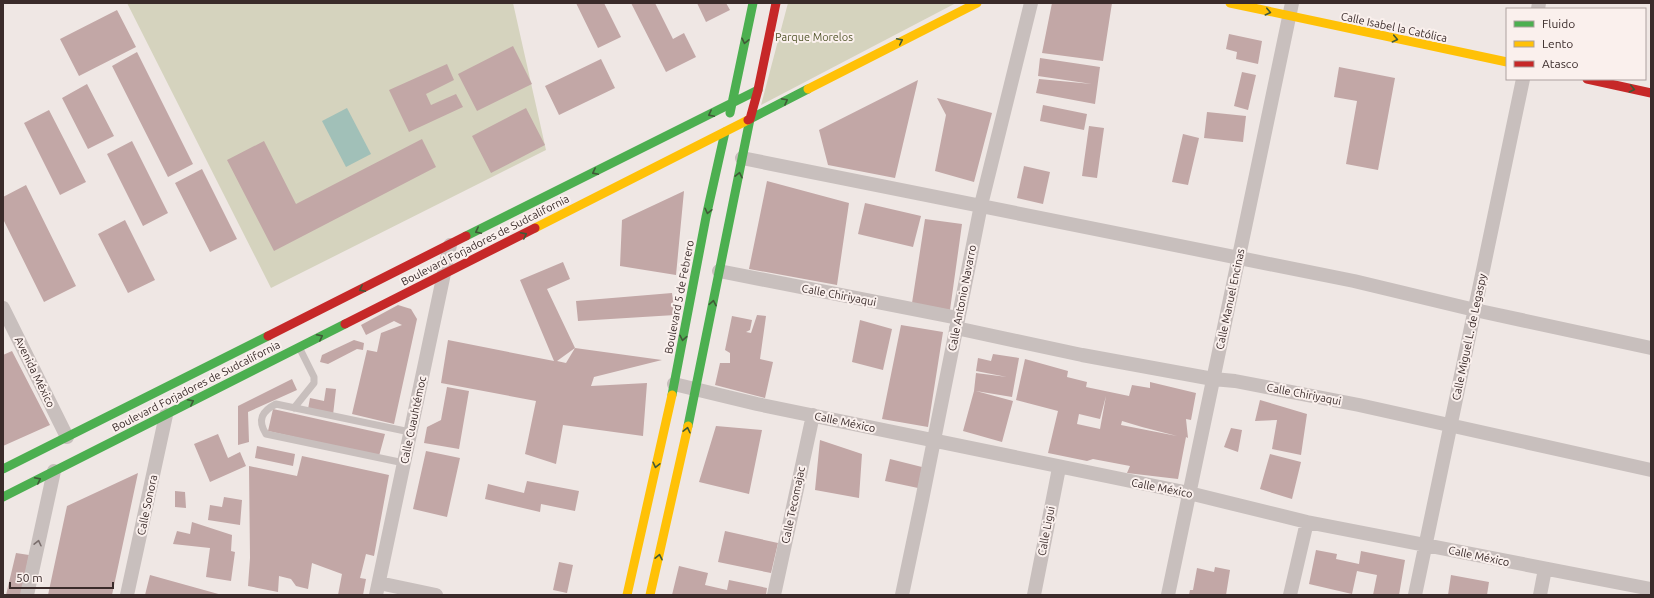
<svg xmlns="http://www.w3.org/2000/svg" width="1654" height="598" font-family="Ubuntu,sans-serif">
<rect width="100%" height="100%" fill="#efe7e4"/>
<!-- green -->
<path fill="#d5d3be" d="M127,3H513L546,150L271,288Z
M788,3H956L761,105Z"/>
<!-- water -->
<path fill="#a1c0b8" d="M347,108L371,154L346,167L322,121Z"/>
<!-- building -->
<path fill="#c2a7a6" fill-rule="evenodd" d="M576,3H604L621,37L598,48Z
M631,3H655L673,39L684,33L696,57L666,72Z
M697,3H726L730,10L706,22Z
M1052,3H1112L1103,61L1042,53Z
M117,10L136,47L79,76L60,39Z
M1229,34L1262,41L1258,64L1236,59L1237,52L1226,49Z
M513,46L532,84L477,111L458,74Z
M137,52L193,164L168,177L112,66Z
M1040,58L1100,67L1095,104L1036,93L1039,79L1092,84L1038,76Z
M601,59L615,88L559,115L545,86Z
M447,64L454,80L426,94L431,105L456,94L463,107L409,132L389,90Z
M1339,67L1395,78L1378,170L1346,164L1357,101L1334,97Z
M1242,72L1256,75L1248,110L1234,106Z
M918,80L895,178L828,165L819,130Z
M87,84L114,136L88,149L62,98Z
M937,98L992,113L974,182L935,171L946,115Z
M1043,105L1087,114L1084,130L1040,121Z
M526,108L545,145L491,173L472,136Z
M49,110L86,182L60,195L24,123Z
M1207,112L1246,116L1243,142L1204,138Z
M1089,126L1104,128L1097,178L1082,176Z
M1183,134L1199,138L1188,185L1172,182Z
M422,139L436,167L274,251L227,160L264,141L296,204Z
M132,141L168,213L143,226L107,154Z
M1024,166L1050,172L1043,204L1017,198Z
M202,169L237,239L210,252L175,183Z
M767,181L849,203L837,285L749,269Z
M26,185L76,286L44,302L3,219V197Z
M684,191L676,275L620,266L622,220Z
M865,203L921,216L913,247L858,234Z
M925,219L962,224L950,310L912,303Z
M125,220L155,280L128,293L98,234Z
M563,262L570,279L547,289L575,348L662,360L594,377L591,386L647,383L643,436L563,425L556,464L525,454L536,401L441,383L448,340L554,361L520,280ZM575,348L566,363L557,361Z
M672,293L675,315L578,321L576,301Z
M398,305L411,309L417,319L394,424L352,414L367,350L377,352L381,333L402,325L394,321L366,335L361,325Z
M757,315L766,316L760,359L773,362L765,398L715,385L720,363H730V353L725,350L732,316L752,320L750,330L746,332L751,333Z
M860,320L892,329L883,370L852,362Z
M901,325L943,332L928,427L882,419Z
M354,340L364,343L363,350L357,349L328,364L320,362L322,355Z
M12,351L50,425L3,446V355Z
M993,354L1019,358L1012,397L976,391L1013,401L1002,442L963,431L974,391L976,373L1007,377L976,371L978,358L991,361Z
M1025,359L1068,371L1067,377L1087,382L1086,387L1129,396L1132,385L1150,388V382L1196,393L1191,420L1186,419L1188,438L1186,437L1178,479L1127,473L1130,466L1093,459L1087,461L1048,453L1058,411L1016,400ZM1106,396L1100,429L1077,424L1079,414L1100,419ZM1122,421L1142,427L1177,436L1121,425Z
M292,379L297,390L248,412L249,442L238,445V406Z
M447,387L469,391L459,449L424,443L427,427L441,420Z
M326,388L336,389L333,415L308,409L310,398L324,401Z
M1260,400L1307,414L1301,455L1272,449L1277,420L1255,421Z
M273,409L385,434L379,456L268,431Z
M716,426L762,430L749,494L699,482Z
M1231,428L1242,430L1238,452L1224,447Z
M218,434L228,458L240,452L246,466L210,482L194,444Z
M820,440L862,454L859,498L815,490Z
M257,446L295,454L293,466L255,458Z
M426,451L460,458L447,517L413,509Z
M1270,454L1301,462L1292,499L1260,489Z
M302,456L389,475L374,556L366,554L360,578L366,579L363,595H338L342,574L312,563L308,589L296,586L291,579L279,576L278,592L248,586L250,558L249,466L297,476Z
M890,459L922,467L918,488L885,481Z
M138,473L112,595H48L67,506Z
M527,481L579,491L575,511L541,504L540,512L485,499L488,484L524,493Z
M175,491L185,492L186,508L175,507Z
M224,497L242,500L240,525L208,520L210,505L222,507Z
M192,522L232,535L231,551L235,552L231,581L206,577L210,548L173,544L177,531L190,534Z
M725,531L778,543L771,573L718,562Z
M1316,550L1337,554L1336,559L1359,564L1361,551L1405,560L1399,595H1373L1377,575L1357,571L1352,594L1309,584Z
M16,553L29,555L21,595H6Z
M559,562L573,565L567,593L553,590Z
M679,566L708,573L705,585L727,590L729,580L767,588L766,595H672Z
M1215,567L1230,570L1226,595H1189L1190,590H1193L1197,568L1214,572Z
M150,575L222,595H145Z
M1451,575L1489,582L1487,595H1448Z"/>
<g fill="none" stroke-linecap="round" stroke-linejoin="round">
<!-- lane -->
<path stroke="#c8bfbd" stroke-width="7" d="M294,408L314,383V377L300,349
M404,463L266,434C257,420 262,411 276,404L410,432"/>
<!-- street -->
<path stroke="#c8bfbd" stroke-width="14" d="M1538,9L1539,3
M742,158L1354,281L1475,310L1651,348
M719,271L958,318
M3,308L67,437
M956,328L1082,355L1213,379L1235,381L1359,405L1651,470
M674,384L757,404L1189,493L1307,522L1651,589
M379,583L436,595
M27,595L54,471
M127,595L166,415
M376,595L450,245
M774,595L813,415
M902,595L922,500L981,205L1031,3
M1034,595L1059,468
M1168,595L1292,3
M1290,595L1307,522
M1415,595L1523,79
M1540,595L1545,569"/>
<!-- fast -->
<path stroke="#4caf50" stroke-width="9" d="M730,113L753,3
M466,236L758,90
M672,395L706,217L725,132
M688,426L750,119L808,89
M3,469L268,336
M3,497L345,324"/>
<!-- slow -->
<path stroke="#ffc107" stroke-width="9" d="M1230,3L1507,62
M808,89L977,3
M535,228L748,120
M627,595L672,395
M650,595L688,426"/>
<!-- jam -->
<path stroke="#c62828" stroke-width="9" d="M1587,79L1651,93
M748,120L750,119L758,90L776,3
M345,324L535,228
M268,336L466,236"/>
</g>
<!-- one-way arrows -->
<defs><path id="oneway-chevron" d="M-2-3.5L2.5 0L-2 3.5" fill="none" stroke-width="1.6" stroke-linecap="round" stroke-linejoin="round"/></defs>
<g stroke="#405937">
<use href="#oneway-chevron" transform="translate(1268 12) rotate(13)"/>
<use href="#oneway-chevron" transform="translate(1395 39) rotate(12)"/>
<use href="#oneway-chevron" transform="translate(745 41) rotate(102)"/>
<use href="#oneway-chevron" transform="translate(900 41) rotate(-26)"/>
<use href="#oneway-chevron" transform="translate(1632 89) rotate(12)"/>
<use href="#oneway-chevron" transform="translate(785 101) rotate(-28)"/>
<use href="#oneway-chevron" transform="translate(711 114) rotate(153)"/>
<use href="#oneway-chevron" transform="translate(595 172) rotate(153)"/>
<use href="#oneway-chevron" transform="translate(739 175) rotate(-78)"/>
<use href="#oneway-chevron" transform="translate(708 211) rotate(103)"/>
<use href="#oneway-chevron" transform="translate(478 231) rotate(153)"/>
<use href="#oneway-chevron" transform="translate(524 235) rotate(-27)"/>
<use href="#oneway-chevron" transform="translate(362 289) rotate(153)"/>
<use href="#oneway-chevron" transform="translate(713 303) rotate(-79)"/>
<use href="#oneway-chevron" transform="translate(320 337) rotate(-27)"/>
<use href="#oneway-chevron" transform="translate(683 338) rotate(101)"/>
<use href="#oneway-chevron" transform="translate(191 402) rotate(-27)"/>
<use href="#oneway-chevron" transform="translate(687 430) rotate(-77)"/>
<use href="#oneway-chevron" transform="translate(656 465) rotate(103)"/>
<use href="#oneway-chevron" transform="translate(38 480) rotate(-27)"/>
<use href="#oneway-chevron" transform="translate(659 557) rotate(-78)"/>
</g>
<use stroke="#7a6e6c" href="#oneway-chevron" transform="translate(38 543) rotate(-77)"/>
<g text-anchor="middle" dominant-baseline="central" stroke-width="4" stroke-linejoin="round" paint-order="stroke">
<!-- street labels -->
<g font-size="11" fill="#3a2b2a" stroke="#faf0ed">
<text transform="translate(1394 27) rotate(12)">Calle Isabel la Católica</text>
<text transform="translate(485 240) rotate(-27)">Boulevard Forjadores de Sudcalifornia</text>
<text transform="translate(839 295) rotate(11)">Calle Chiriyaqui</text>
<text transform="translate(679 297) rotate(-79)">Boulevard 5 de Febrero</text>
<text transform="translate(962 298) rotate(-79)">Calle Antonio Navarro</text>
<text transform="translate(1230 299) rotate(-78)">Calle Manuel Encinas</text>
<text transform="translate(1469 337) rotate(-78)">Calle Miguel L. de Legaspy</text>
<text transform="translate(35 372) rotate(64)">Avenida México</text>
<text transform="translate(196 386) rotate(-27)">Boulevard Forjadores de Sudcalifornia</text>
<text transform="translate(1304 394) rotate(11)">Calle Chiriyaqui</text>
<text transform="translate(413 420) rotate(-78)">Calle Cuauhtémoc</text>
<text transform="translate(845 422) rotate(12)">Calle México</text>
<text transform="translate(1162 488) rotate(11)">Calle México</text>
<text transform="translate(147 505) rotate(-78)">Calle Sonora</text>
<text transform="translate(793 505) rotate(-78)">Calle Tecomajac</text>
<text transform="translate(1046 531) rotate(-79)">Calle Ligui</text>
<text transform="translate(1479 556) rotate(12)">Calle México</text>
</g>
<!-- park labels -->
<g font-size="11" fill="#54582e" stroke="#faf0ed">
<text x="814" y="37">Parque Morelos</text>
</g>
</g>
<!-- border -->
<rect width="1654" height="598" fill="none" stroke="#3a2b2a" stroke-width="8"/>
<!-- legend -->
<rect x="1506" y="8" width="140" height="72" fill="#faf0ed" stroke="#ada19f"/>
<rect x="1514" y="21" width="20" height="6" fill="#4caf50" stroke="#ada19f"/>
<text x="1542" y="28" font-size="12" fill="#3a2b2a">Fluido</text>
<rect x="1514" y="41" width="20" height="6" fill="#ffc107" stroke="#ada19f"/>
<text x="1542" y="48" font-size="12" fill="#3a2b2a">Lento</text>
<rect x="1514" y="61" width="20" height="6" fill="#c62828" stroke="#ada19f"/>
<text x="1542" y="68" font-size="12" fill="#3a2b2a">Atasco</text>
<!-- scale -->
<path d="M10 582v6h103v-6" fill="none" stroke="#3a2b2a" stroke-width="2"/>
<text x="16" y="582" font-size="12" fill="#3a2b2a" stroke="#faf0ed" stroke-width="3" paint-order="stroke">50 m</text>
</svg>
